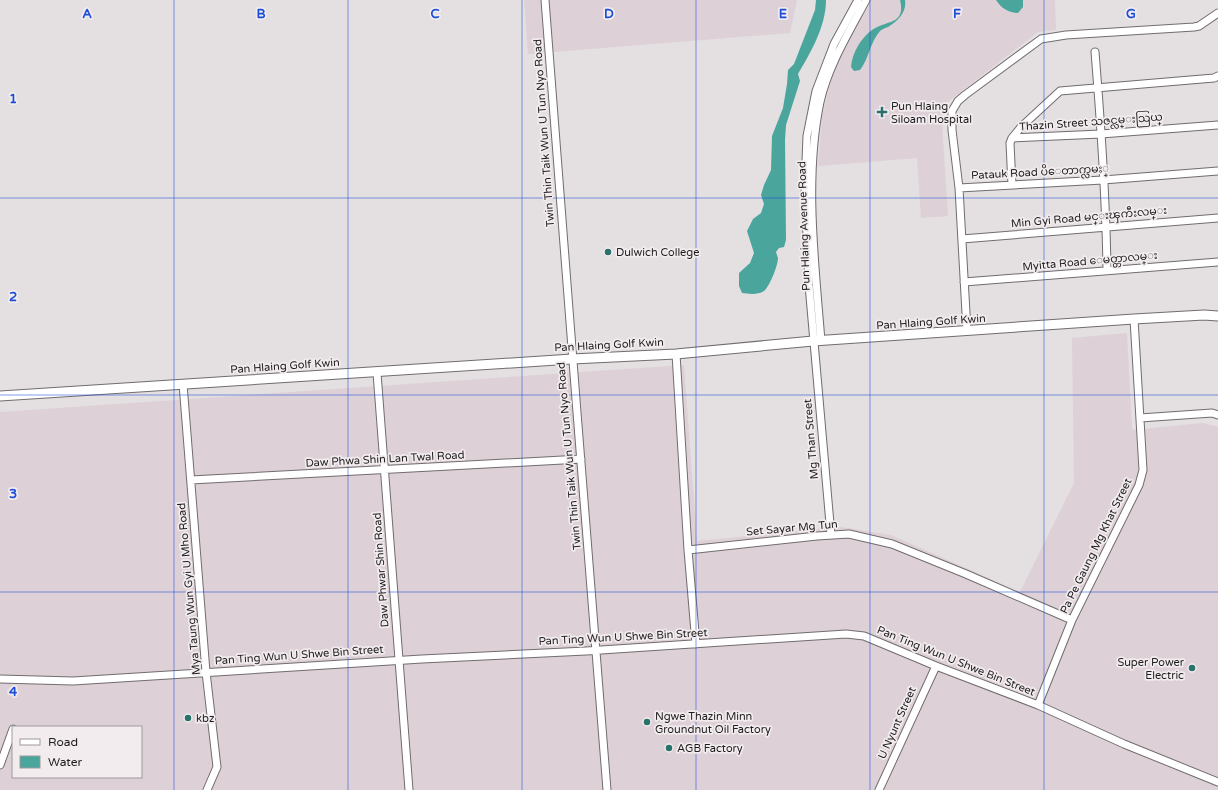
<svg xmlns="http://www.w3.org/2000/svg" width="1218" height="790" font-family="'Varela Round','Noto Sans Myanmar',sans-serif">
<rect width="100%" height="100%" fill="#e4dfe1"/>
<!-- built -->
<path fill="#ddd0d6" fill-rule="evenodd" d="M524,0H797L790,33L528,54Z
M869,0H1055L1056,30L1038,32L941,107L948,216L921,218L917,158L818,166L822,117L832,76L843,49Z
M1127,333L1132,430L1203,423L1218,427V790H0V412L684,365L697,541L841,527L891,535L1020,592L1074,483L1072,338ZM13,727H141V777H13Z"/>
<!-- water -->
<path fill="#4aa59d" d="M816,0H826C826,26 811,52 798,74L800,81L786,125L785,140L786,240L784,247L779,248L776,252C776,252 778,258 778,258C778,265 770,286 764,291C758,295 749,294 742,293L739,286V273L750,263L754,253L747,231L753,219L761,213L764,204L761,195L764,185L771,170L772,136L783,108L787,84L788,70L794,64L815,10Z
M900,0H905C907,12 898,21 888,27C885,28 882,29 880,31C870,42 869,59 860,70L854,71L851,67C852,53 861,38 872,30C887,20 906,25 900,0Z
M996,0H1023V7L1018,13C1009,13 1001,8 996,0Z"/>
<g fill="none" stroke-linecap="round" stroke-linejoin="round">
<!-- minor casing -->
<g stroke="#716c6e" stroke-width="9">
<path id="minor" d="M545,0C565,263 586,527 607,790
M1095,52C1101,125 1106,198 1107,270
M1012,138L1021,127L1060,91L1214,78L1218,76
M1012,185L1010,143L1012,138L1101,134L1218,125
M959,188L952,130V111L958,101L965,95L1041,39L1066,35L1194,27L1199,26L1218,13
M962,239L1218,218
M964,282L1218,262
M967,331L959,188L1103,180L1218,171
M821,341C815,264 804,179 820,102C828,66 849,32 866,0
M676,354L688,550
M377,373L409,790
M183,384L206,672L217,767L207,790
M1140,418L1212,413L1218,415
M191,480L581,459
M831,535L809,285L805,186L807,136L816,91L834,44L858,0
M696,644L688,550L817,536L849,534L892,544L966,574L1072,620
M0,679L73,681L422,659L586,651L846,634L864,636L936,666L1038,705L1124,744L1218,782
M1038,705L1072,620L1139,485L1143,470L1134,319
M0,765L13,729
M879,790L936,666"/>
</g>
<!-- tertiary casing -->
<g stroke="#716c6e" stroke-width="11">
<path id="tertiary" d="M0,396L572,359L676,354L813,341L1134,319L1204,315L1218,316"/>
</g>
<!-- minor -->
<use href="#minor" stroke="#fff" stroke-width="7"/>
<!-- tertiary -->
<use href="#tertiary" stroke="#fff" stroke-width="9"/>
</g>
<!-- grid -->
<path fill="none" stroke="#1d4ed8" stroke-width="1" stroke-opacity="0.55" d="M174,0V790M348,0V790M522,0V790M696,0V790M870,0V790M1044,0V790M0,198H1218M0,395H1218M0,592H1218"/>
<!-- markers -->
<g fill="#29726b" stroke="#f2ecef" stroke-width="1.5">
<path d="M880 106h4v4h4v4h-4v4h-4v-4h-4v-4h4z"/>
<circle cx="608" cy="252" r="4"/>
<circle cx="1192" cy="668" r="4"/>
<circle cx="188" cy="718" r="4"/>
<circle cx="647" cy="722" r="4"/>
<circle cx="669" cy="748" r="4"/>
</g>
<g text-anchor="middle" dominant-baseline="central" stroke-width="3.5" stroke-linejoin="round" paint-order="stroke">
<!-- poi labels -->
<g font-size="11" fill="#1e1c1d" stroke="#f2ecef" text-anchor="start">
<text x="891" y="106">Pun Hlaing<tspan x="891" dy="13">Siloam Hospital</tspan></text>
<text x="616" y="252">Dulwich College</text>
<text x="1184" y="662" text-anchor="end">Super Power<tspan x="1184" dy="13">Electric</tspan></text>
<text x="655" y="716">Ngwe Thazin Minn<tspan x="655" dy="13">Groundnut Oil Factory</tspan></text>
<text x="196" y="718">kbz</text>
<text x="677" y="748">AGB Factory</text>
</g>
<!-- street labels -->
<g font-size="11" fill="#1e1c1d" stroke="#f2ecef">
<text transform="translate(1091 122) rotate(-4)">Thazin Street သဇင္လမ္းသြယ္</text>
<text transform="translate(544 133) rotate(-94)">Twin Thin Taik Wun U Tun Nyo Road</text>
<text transform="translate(1040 172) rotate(-3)">Patauk Road ပိေတာက္လမး္</text>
<text transform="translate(1089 217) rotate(-5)">Min Gyi Road မင္းၾကီးလမ္း</text>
<text transform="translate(804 226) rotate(-92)">Pun Hlaing Avenue Road</text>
<text transform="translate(1090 261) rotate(-5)">Myitta Road ေမတ္တာလမ္း</text>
<text transform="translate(931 322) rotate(-4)">Pan Hlaing Golf Kwin</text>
<text transform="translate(609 345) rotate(-3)">Pan Hlaing Golf Kwin</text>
<text transform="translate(285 366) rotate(-4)">Pan Hlaing Golf Kwin</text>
<text transform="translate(811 439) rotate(-95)">Mg Than Street</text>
<text transform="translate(569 456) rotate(-95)">Twin Thin Taik Wun U Tun Nyo Road</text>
<text transform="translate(385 459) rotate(-3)">Daw Phwa Shin Lan Twal Road</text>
<text transform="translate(792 528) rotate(-5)">Set Sayar Mg Tun</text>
<text transform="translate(1096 546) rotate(-64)">Pa Pe Gaung Mg Khat Street</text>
<text transform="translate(381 570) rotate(-94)">Daw Phwar Shin Road</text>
<text transform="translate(189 589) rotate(-95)">Mya Taung Wun Gyi U Mho Road</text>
<text transform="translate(623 637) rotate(-3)">Pan Ting Wun U Shwe Bin Street</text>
<text transform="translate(299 655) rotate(-4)">Pan Ting Wun U Shwe Bin Street</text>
<text transform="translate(956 661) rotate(22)">Pan Ting Wun U Shwe Bin Street</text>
<text transform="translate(897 723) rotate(-66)">U Nyunt Street</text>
</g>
</g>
<g font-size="13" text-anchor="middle" font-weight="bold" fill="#1d4ed8" stroke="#f2ecef" stroke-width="3.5" stroke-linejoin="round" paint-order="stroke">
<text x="87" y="18">A</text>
<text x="261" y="18">B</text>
<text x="435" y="18">C</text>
<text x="609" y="18">D</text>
<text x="783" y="18">E</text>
<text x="957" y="18">F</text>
<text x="1131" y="18">G</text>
<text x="13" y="103">1</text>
<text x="13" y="301">2</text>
<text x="13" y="498">3</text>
<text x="13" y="696">4</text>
</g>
<!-- legend -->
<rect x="12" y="726" width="130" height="52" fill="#f2ecef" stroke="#9d999b"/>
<rect x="20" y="739" width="20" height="6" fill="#ffffff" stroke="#9d999b"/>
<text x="48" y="746" font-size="12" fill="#1e1c1d">Road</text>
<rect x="20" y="756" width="20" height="12" fill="#4aa59d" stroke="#9d999b"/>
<text x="48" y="766" font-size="12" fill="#1e1c1d">Water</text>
</svg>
